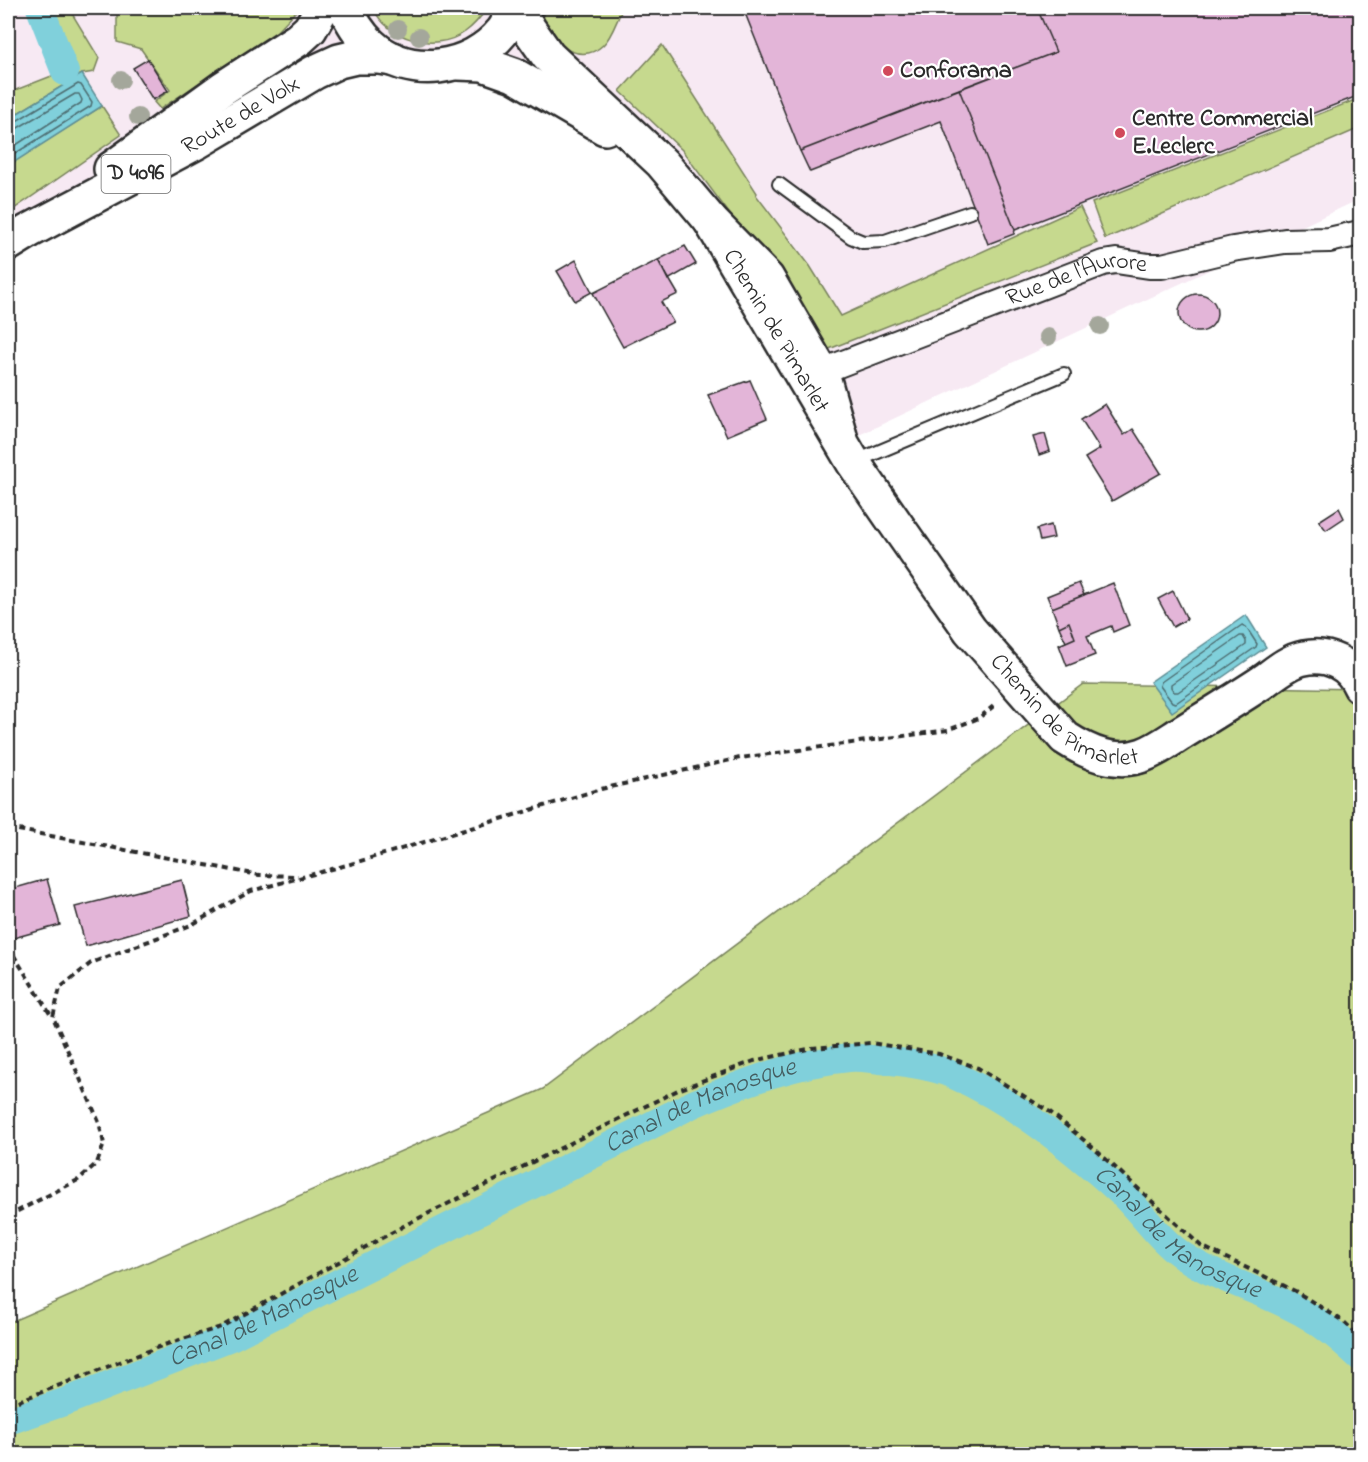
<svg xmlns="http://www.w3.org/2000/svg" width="1368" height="1462" font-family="'Indie Flower',sans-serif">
<rect width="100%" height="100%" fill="#fff"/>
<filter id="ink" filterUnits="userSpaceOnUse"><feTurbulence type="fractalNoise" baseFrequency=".0167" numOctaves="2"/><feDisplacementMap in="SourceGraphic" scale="12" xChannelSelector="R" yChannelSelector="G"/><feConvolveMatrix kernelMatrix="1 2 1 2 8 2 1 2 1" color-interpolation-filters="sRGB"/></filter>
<g filter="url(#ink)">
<!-- built -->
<path fill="#f7e9f3" d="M8,8H1360V199L842,443L662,163L527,81L378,57L8,244Z"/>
<!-- green -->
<path fill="#c6d98e" stroke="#78825c" stroke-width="1.5" d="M47,8H72L71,12L99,58L94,72L82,74L8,119V93L67,70Z
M117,8H299L277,31L160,109L154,102L170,90L141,49L117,42Z
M373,8H487C481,17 475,25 465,32C435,53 388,40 373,8Z
M543,8H623C617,19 612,37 603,45C583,64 555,48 546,26C543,21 543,13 543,8Z
M662,45L757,193L756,195L810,266L841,316L1080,207L1097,243L824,351L729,225L735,221L682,150L620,91Z
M1360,98V128L1105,239L1092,203Z
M102,106L121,135L8,213V154L13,162Z
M1083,684L1360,689V1454H8V1323L543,1089Z"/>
<!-- water -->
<path fill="#80d0db" stroke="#5e8e95" stroke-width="1.5" d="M82,74L102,106L13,163L8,154V119Z
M1246,615L1266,647L1172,712L1150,682Z"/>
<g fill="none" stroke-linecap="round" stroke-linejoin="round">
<!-- shore -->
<path stroke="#4d6d71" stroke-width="1.5" d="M8,124L13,123L78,84L81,85L92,102L91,106L16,153L8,152
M8,131L16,129L75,94H79L82,100L81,103L16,145L8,144
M1242,625L1246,627L1257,644L1256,647L1176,703L1172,702L1160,686L1161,682Z
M1240,636H1243L1246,641V645L1178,692H1174L1171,687V684Z"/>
<!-- canal -->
<g stroke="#80d0db" stroke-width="28">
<path d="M40,8L65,72"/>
<path id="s1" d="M8,1421L67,1401L231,1337L693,1104C743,1083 794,1063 849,1058C859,1057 870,1059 880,1060C903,1062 930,1065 951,1074C1013,1101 1068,1145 1118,1190C1141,1210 1158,1240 1185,1257C1221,1281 1265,1291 1303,1313C1324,1324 1343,1341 1360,1357"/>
</g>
</g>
<!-- building -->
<path fill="#e3b5d8" stroke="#2b2b2b" stroke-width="1.5" d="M743,8H1037L1056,52L800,151Z
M1037,8H1360V95L1015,230L959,89L1056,52Z
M148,59L168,91L153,100L133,68Z
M959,89L1015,230L1014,234L988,244L941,121L810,172L800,151Z
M685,246L696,264L668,280L658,260Z
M576,260L592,292L575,301L557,271Z
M658,260L678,294L661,302L673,322L623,347L593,293Z
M1179 313a19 19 0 1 1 38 0a19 19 0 1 1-38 0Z
M750,380L767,419L727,436L708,395Z
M1105,404L1124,435L1133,429L1161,473L1112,501L1085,458L1100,449L1081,419Z
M1045,434L1050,451L1039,455L1033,437Z
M1339,508L1344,518L1326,530L1319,521Z
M1051,525L1054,538L1040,541L1037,529Z
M1079,583L1084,595L1052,608L1047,596Z
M1113,583L1129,625L1113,632L1111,626L1087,636L1095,655L1067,666L1059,645L1075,638L1069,622L1059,627L1052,608Z
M1173,591L1187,619L1173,627L1158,599Z
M1069,622L1075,638L1066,642L1059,627Z
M47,879L60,925L10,939L8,935V890Z
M182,880L191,916L86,946L75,907Z"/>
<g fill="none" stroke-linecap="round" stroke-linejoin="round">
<!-- lane casing -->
<g stroke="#2b2b2b" stroke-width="16">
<path id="lane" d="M779,184L851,237L863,242L885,241L970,212
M854,462L1064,374"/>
</g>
<!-- street casing -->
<g stroke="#2b2b2b" stroke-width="28">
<g id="street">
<path id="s2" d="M807,377L1103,263L1116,261L1149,266H1162L1233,249L1285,241L1329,240L1360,233"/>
</g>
</g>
<!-- secondary casing -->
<g stroke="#2b2b2b" stroke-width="38">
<g id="secondary">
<path d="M517,8L529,29L548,56L662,163L710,220"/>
<path d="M458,63L483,64L514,75L605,128"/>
<path id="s3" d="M842,443L822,373L767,278L710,220L853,462L900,530L970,630L1065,738C1088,753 1115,765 1143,755C1157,750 1170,740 1183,732C1209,716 1235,700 1261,683C1274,674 1288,661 1304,658C1328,653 1351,664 1360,686"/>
</g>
</g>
<!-- primary casing -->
<g stroke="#2b2b2b" stroke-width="38">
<g id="primary">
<path d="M345,8C352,21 359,34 371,45C409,80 471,70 502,32C508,25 511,15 515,8"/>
<path d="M111,169L223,88L299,39L310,29L322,8"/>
<path id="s4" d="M8,244L29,231L197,142L315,72L339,61L356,57H378L393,59"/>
</g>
</g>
<!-- path -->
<path stroke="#2b2b2b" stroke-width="4" stroke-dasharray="6 4.5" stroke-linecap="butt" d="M8,828L259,875L298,876
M8,946L52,1017
M8,1216L78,1180L97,1163L104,1144L99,1122L53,1017L60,988L91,963L191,925L251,891L354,863L601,789L740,758L948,730L979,718L996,704
M8,1405L164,1345L221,1327L409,1223L678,1090L754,1061L812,1048L871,1043L939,1054L978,1068L1050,1112L1097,1151L1201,1246L1295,1291L1343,1321L1360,1337"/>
<!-- lane -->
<use href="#lane" stroke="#fff" stroke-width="12"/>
<!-- street -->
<use href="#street" stroke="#fff" stroke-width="24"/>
<!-- secondary -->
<use href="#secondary" stroke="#fff" stroke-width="33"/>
<!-- primary -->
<use href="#primary" stroke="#fff" stroke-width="33"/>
</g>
<!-- trees -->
<g fill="#a4a79b">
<circle cx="398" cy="29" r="9"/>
<circle cx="419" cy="37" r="9"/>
<circle cx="121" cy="80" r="9"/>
<circle cx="138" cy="117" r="9"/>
<circle cx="1100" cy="326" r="9"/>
<circle cx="1048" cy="337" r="9"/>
</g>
</g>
<!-- markers -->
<g fill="#d1495b" stroke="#fff" stroke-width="2">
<circle cx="888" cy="71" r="6"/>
<circle cx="1120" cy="133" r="6"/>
</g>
<g text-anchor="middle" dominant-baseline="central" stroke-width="4.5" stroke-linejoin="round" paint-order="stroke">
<!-- shield labels -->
<rect fill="#fff" stroke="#6b6b6b" stroke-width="1.5" x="101.5" y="155" width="69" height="38" rx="4.5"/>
<g font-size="22" font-weight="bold" fill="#2b2b2b">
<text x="136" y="174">D 4096</text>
</g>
<!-- poi labels -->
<g font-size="24" font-weight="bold" fill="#2b2b2b" stroke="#fff" text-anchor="start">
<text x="900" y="71">Conforama</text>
<text x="1132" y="119">Centre Commercial<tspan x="1132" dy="28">E.Leclerc</tspan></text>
</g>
<!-- street labels -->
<g font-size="24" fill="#2b2b2b" stroke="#fff">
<text stroke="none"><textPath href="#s4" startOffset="266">Route de Volx</textPath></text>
<text stroke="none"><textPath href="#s2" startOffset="288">Rue de l'Aurore</textPath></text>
<text stroke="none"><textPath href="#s3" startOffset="393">Chemin de Pimarlet</textPath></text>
<text stroke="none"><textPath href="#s3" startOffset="879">Chemin de Pimarlet</textPath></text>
</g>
<!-- water labels -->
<g font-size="26" font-style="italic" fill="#445d60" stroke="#fff">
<text stroke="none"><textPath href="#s1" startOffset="762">Canal de Manosque</textPath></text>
<text stroke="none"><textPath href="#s1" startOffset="1302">Canal de Manosque</textPath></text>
<text stroke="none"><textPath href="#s1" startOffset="276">Canal de Manosque</textPath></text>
</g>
</g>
<!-- margin -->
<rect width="1368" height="1462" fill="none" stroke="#fff" stroke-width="30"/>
<rect x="15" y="15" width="1338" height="1432" fill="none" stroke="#2b2b2b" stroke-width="2" filter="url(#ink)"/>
</svg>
